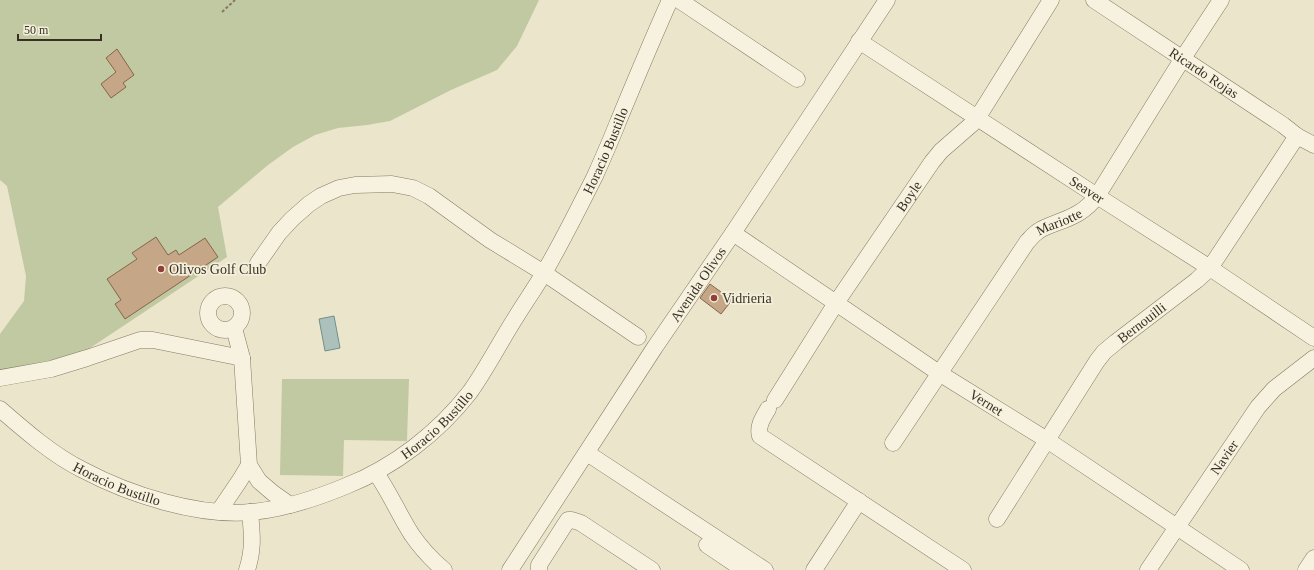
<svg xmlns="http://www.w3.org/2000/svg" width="1314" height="570" font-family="Georgia,serif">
<rect width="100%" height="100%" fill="#ebe5cc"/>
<!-- green -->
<path fill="#c0c9a1" d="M0,0H539L517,46L497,70L451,90L390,121L367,125L338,128L315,135L293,147L268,165L218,207L227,257L81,354L0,371V334L24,301L26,276L7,186L0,180Z
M282,379H409L407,441L344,440L343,476L280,475Z"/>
<!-- water -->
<path fill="#acc1bc" stroke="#738f8a" d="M334,316L340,348L325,351L319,319Z"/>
<!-- building -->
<path fill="#c5a686" stroke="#84664a" d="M117,49L134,75L123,83L126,87L111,98L101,84L116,72L106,58Z
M156,237L168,255L176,250L179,255L205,238L218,257L125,319L115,304L121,300L107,279L137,259L132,253Z
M710,284L732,300L721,314L700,298Z"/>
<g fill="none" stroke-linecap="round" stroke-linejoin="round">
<!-- minor casing -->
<g stroke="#877961" stroke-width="17">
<g id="minor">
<path d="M679,0L797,79"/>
<path id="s1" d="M1094,0L1283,125L1297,136L1314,145"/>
<path id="s2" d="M859,41L1097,196L1210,268L1314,338"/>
<path id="s3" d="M733,233L939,373L1047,440L1241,570"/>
<path d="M258,263L279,233L292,219L309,204L321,196L339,188L355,185L392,184L413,188L429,196L490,240L544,273L638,337"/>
<circle cx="225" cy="313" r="17"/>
<path d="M234,328L242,358L249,465L259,481L273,493L290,505"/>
<path d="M0,378L51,369L87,358L140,340H153L242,358"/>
<path id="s4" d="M775,400L836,303L932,162L941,151L972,124L983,109L1051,0"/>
<path id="s5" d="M0,409C24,430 54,456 83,470C130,495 199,517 252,512C284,509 317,498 346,486C394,467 438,433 470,392C487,368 500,342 516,317C525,302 536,287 545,271C563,240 579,208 595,176C603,158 611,140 618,122C635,81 652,40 670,0"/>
<path d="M768,409C763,418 757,426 760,436L963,570"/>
<path id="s6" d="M893,443L1027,242C1030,239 1033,235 1036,233C1041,228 1049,226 1056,223C1073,217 1086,211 1097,196L1183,58L1221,0"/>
<path d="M587,453L765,570"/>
<path d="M376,473C390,493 399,515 412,535C421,548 432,560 444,570"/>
<path d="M219,511L240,480L249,465"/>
<path id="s7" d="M997,519L1097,361L1104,352L1116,342L1197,280L1210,268L1297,136"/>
<path d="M707,545L744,570"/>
<path d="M247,570C254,548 252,534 250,512"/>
<path id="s8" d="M510,570L655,347L733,233L887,0"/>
<path d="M539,570V565L564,526L568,520H572L581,523L652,570"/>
<path d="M814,570L859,501"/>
<path id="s9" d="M1148,570L1258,407L1274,389L1314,358"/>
<path d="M1306,570L1314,558"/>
</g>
</g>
<!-- path -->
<path stroke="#877961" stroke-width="2" stroke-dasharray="3 2" stroke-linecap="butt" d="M222,12L235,0"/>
<!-- minor -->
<use href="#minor" stroke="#f6f2df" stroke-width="16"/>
</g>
<!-- markers -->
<g fill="#903f37" stroke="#f3efdb" stroke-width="1.5">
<circle cx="161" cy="269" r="4"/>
<circle cx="714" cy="298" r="4"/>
</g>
<g text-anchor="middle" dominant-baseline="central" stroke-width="3.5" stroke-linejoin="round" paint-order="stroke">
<!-- street labels -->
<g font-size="14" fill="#393023" stroke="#f3efdb">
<text stroke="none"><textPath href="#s1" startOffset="132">Ricardo Rojas</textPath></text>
<text stroke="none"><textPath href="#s5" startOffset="812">Horacio Bustillo</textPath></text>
<text stroke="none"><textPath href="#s2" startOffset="272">Seaver</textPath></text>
<text stroke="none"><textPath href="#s4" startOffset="244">Boyle</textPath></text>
<text stroke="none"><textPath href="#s6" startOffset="280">Mariotte</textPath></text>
<text stroke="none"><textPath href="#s8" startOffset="342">Avenida Olivos</textPath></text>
<text stroke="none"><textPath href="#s7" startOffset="246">Bernouilli</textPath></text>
<text stroke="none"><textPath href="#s3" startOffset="305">Vernet</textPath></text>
<text stroke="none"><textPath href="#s5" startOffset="488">Horacio Bustillo</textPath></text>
<text stroke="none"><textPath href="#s9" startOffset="136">Navier</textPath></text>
<text stroke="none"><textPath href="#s5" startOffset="140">Horacio Bustillo</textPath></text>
</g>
<!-- poi labels -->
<g font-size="14" fill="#393023" stroke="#f3efdb" text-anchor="start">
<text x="169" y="269">Olivos Golf Club</text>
<text x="722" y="298">Vidrieria</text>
</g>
</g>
<!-- scale -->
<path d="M18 34v6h83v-6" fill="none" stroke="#393023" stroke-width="2"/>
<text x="24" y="34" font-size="12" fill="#393023" stroke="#f3efdb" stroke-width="3" paint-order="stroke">50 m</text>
</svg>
